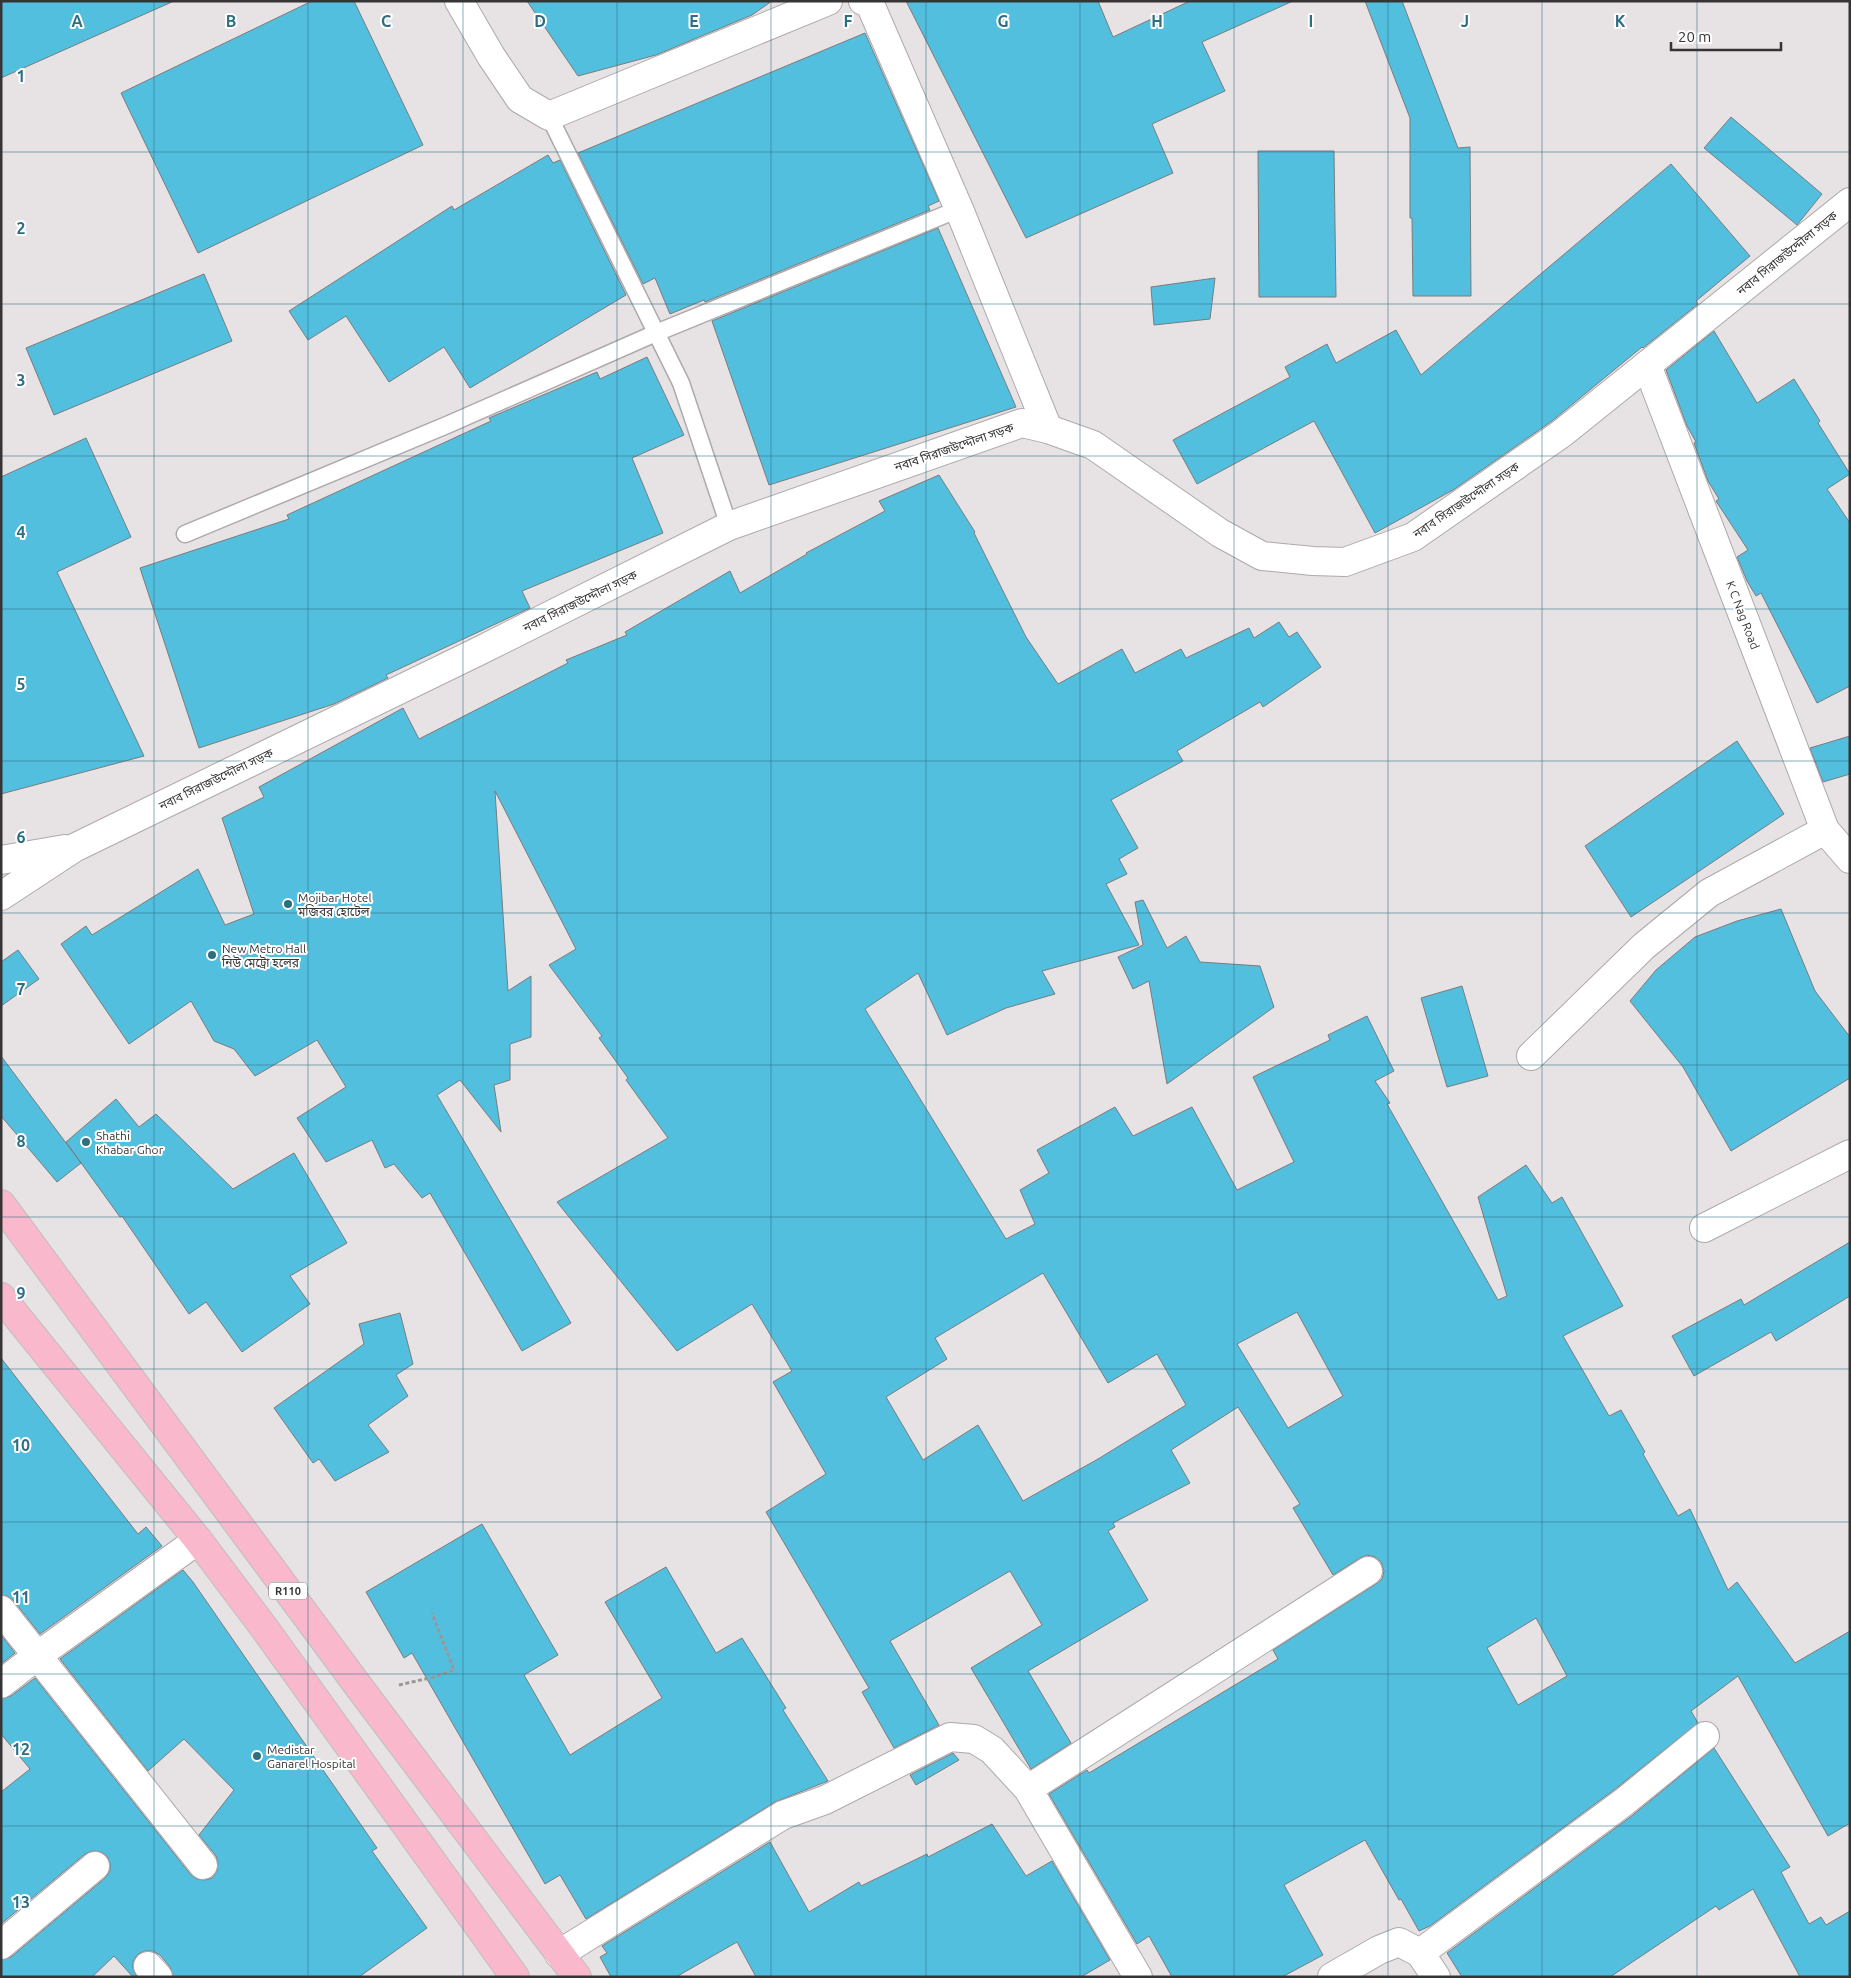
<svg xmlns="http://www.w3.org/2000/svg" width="1851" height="1978" font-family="Ubuntu,'Noto Sans Bengali',sans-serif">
<rect width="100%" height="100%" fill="#e7e2e4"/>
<!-- building -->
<path fill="#53bfdf" stroke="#787c7e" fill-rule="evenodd" d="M1,1H174L1,78Z
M312,1H354L423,145L198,253L121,93Z
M527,1H772L752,15L656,55L578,76Z
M906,1H1098L1113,37L1190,1H1293L1202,42L1225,91L1152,124L1173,173L1026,238Z
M1365,1H1402L1458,148L1470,147L1471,296H1413L1412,218H1410V118Z
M865,33L939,201L928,206L930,210L705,302L704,300L670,314L655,278L643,284L578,153Z
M1731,117L1822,194L1797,225L1704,148Z
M1258,151H1334L1336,297H1259Z
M548,155L553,163L560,160L626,295L470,388L444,347L389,382L346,316L308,340L289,311L452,206L454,210Z
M1671,164L1750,256L1696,301L1698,304L1643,348L1642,347L1552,421L1453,490L1375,533L1314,421L1197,484L1173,440L1290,377L1285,367L1327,344L1336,363L1396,330L1421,375Z
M938,228L1016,407L769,485L712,321Z
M204,274L232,341L54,415L26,348Z
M1215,278L1210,319L1154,325L1151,287Z
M1714,331L1757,403L1794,379L1820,421L1818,423L1850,474L1827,489L1850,523V686L1817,703L1761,593L1756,596L1747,581L1737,557L1748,550L1716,501L1719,499L1708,481L1694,443L1696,442L1687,426L1666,370Z
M647,357L684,435L632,458L663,533L522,591L530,608L386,675L388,678L334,704L199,748L140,568L289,519L287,515L491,421L489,418L597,372L600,379Z
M86,438L131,537L57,572L144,756L1,794V477Z
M939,475L975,532L974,533L1026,637L1058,684L1122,649L1135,673L1181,649L1186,658L1249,628L1254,638L1279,622L1289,637L1297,632L1321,667L1263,707L1260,702L1177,751L1183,761L1111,800L1138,848L1119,859L1127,874L1106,884L1139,945L1042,971L1055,994L1006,1008L947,1035L918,973L865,1009L1006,1239L1035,1224L1020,1190L1049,1173L1037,1150L1115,1107L1133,1136L1192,1107L1237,1190L1294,1162L1253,1077L1330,1040L1328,1035L1367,1016L1394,1071L1375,1081L1390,1103L1387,1104L1498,1300L1507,1296L1478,1197L1526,1165L1552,1203L1562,1197L1623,1306L1563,1336L1609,1416L1621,1410L1645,1452L1643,1454L1678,1516L1690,1509L1728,1590L1737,1582L1795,1663L1850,1631V1823L1828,1836L1738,1676L1691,1711L1698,1723L1614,1790L1430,1926L1419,1931L1401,1899L1399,1900L1365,1840L1284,1885L1323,1955L1282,1977H1172L1149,1936L1137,1944L1049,1794L1087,1770L1089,1773L1278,1659L1273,1650L1376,1584L1382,1579L1384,1571L1381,1562L1375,1557L1367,1555L1360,1558L1333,1575L1293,1508L1300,1504L1238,1407L1171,1450L1190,1483L1113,1523L1115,1527L1108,1531L1148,1600L1028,1671L1071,1743L1031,1769L971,1668L1042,1625L1010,1571L890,1641L939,1725L894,1748L862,1692L869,1688L766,1512L826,1474L773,1382L792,1371L752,1304L677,1351L557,1202L668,1138L626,1080L628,1078L599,1038L602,1036L549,965L576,949L495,791L508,991L531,976V1037L510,1044V1080L494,1085L501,1132L460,1080L437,1095L571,1323L522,1351L430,1193L422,1198L394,1164L385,1168L372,1140L326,1162L297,1118L346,1087L317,1040L255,1076L234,1049L214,1041L191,1001L129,1044L61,944L86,926L92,935L198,869L225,925L254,914L222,818L264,797L259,787L403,708L419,739L568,663L566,660L627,635L625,632L730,571L740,593L807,554L806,553L885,511L879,501ZM1043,1273L1108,1383L1157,1354L1186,1405L1098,1459L1023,1501L978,1425L923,1460L886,1397L947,1359L935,1338ZM1297,1312L1343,1396L1288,1428L1237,1344ZM1536,1618L1567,1676L1518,1705L1487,1648Z
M1850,736V774L1823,782L1810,748Z
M1737,741L1784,814L1631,917L1585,846Z
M1143,900L1167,948L1186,936L1200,962L1260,966L1274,1007L1167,1084L1149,981L1133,989L1118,957L1143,945L1135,902Z
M1781,909L1815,991L1850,1037V1078L1731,1151L1683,1067L1630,1001L1656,970L1695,937L1737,921Z
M18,950L39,979L1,1006V962Z
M1462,986L1488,1076L1447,1087L1421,998Z
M1,1056L81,1163L57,1182L1,1116Z
M116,1099L139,1127L156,1114L233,1189L294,1153L347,1243L290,1276L310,1304L242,1352L206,1302L189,1314L122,1216L120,1217L66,1142Z
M1850,1242V1296L1776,1341L1771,1332L1694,1376L1672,1336L1741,1299L1744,1305Z
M400,1313L413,1364L396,1375L408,1396L368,1425L389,1452L335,1481L319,1459L313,1463L274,1408L364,1344L359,1324Z
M1,1358L138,1534L146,1527L162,1546L40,1634L13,1600L7,1596L1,1595Z
M482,1524L558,1655L524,1675L570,1755L662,1698L605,1602L666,1567L716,1653L742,1638L786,1708L783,1710L828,1781L775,1802L586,1919L560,1875L545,1884L412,1653L404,1658L366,1592Z
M183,1570L193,1582L377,1848L372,1851L427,1928L359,1977H173L170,1967L160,1955L153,1951H145L138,1954L133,1961V1969L137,1977H133L114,1956L92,1977H1V1960L11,1957L105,1878L110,1871V1863L107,1856L101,1852L93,1851L85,1854L1,1924V1792L30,1769L1,1734V1699L11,1696L35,1678L191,1875L197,1879L205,1880L212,1878L217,1871L218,1863L216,1856L199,1835L234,1790L184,1739L148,1771L60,1659Z
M1,1635L15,1653L1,1664Z
M1714,1748L1790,1867L1781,1872L1809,1924L1821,1917L1826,1925L1850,1911V1977H1800L1753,1889L1719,1910L1716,1906L1610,1977H1462L1447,1953L1633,1815Z
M953,1753L959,1760L916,1785L910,1775Z
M992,1824L1026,1876L1052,1861L1110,1960L1081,1977H756L737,1942L676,1977H611L600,1957L607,1953L602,1946L770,1842L809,1912L859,1882L861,1886L927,1854L928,1857Z"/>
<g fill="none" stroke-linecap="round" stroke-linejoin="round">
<!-- lane casing -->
<g stroke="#aea9aa" stroke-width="19">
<path id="lane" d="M549,116L681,383L729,526
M185,534L447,425L656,333L959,209"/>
</g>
<!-- street casing -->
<g stroke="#aea9aa" stroke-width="30">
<path id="street" d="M459,1L491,56L520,99L549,116L828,1
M863,1L870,4L959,209L1048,429
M1647,365L1825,830L1850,859
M1531,1056L1644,946L1709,893L1825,830
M1704,1228L1850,1154
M1,1610L203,1865
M1,1684L37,1656L198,1540
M1028,1789L1368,1571
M1,1945L95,1866
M1420,1953L1624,1802L1705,1736
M559,1954L783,1815L825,1800L950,1737L974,1739L992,1750L1028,1789L1138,1977
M148,1966L158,1977
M1332,1977L1379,1950L1399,1942L1420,1953L1436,1977"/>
</g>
<!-- secondary casing -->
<g stroke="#aea9aa" stroke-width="30">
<path id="secondary" d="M1,860L65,849
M1,896L74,848L477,652L729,526L1022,423L1048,429L1093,445L1220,533L1262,556L1313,561L1345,562L1413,537L1561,434L1850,202"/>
</g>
<!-- primary casing -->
<g stroke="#bfbebe" stroke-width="30">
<path id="primary" d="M1,1204L362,1691L577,1977
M1,1297L198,1540L265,1629L515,1977"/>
</g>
<!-- path -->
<path stroke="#9b9798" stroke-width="3" stroke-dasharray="4 2.5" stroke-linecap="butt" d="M399,1685L434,1677L454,1670L432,1613"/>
<!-- lane -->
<use href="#lane" stroke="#fff" stroke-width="16"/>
<!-- street -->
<use href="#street" stroke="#fff" stroke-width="28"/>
<!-- secondary -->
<use href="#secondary" stroke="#fff" stroke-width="28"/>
<!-- primary -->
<use href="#primary" stroke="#fab8cd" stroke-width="28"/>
</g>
<!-- grid -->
<path fill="none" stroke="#2e6e82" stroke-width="1" stroke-opacity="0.55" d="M154,1V1977M308,1V1977M463,1V1977M617,1V1977M771,1V1977M926,1V1977M1080,1V1977M1234,1V1977M1388,1V1977M1542,1V1977M1697,1V1977M1,152H1850M1,304H1850M1,456H1850M1,609H1850M1,761H1850M1,913H1850M1,1065H1850M1,1217H1850M1,1369H1850M1,1522H1850M1,1674H1850M1,1826H1850"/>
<!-- markers -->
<g fill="#2e6e82" stroke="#fff" stroke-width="2">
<circle cx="288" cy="904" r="5"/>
<circle cx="212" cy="955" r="5"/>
<circle cx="86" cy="1142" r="5"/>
<circle cx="257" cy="1756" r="5"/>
</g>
<g text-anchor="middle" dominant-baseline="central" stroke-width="4" stroke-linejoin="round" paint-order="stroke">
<!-- shield labels -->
<rect fill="#fff" stroke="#727171" stroke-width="1" x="269" y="1582.5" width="38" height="17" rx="4"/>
<g font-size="11" font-weight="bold" fill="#363434">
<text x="288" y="1591">R110</text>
</g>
<!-- street labels -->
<g font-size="12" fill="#363434" stroke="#fff">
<text transform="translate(1787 253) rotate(-39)">নবাব সিরাজউদ্দৌলা সড়ক</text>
<text transform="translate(954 447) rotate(-19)">নবাব সিরাজউদ্দৌলা সড়ক</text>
<text transform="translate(1466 500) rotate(-34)">নবাব সিরাজউদ্দৌলা সড়ক</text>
<text transform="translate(580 601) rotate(-26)">নবাব সিরাজউদ্দৌলা সড়ক</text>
<text transform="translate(1743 615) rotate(69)">K C Nag Road</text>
<text transform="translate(216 779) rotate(-26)">নবাব সিরাজউদ্দৌলা সড়ক</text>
</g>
<!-- poi labels -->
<g font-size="12" fill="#363434" stroke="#fff" text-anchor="start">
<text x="298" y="897">Mojibar Hotel<tspan x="298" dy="14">মজিবর হোটেল</tspan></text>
<text x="222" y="948">New Metro Hall<tspan x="222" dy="14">নিউ মেট্রো হলের</tspan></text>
<text x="96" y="1135">Shathi<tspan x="96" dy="14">Khabar Ghor</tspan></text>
<text x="267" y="1749">Medistar<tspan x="267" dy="14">Ganarel Hospital</tspan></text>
</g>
</g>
<g font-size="16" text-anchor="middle" font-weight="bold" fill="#2e6e82" stroke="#fff" stroke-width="4" stroke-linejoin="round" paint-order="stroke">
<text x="77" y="27">A</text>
<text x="231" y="27">B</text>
<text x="386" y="27">C</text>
<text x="540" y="27">D</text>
<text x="694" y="27">E</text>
<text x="848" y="27">F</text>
<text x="1003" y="27">G</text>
<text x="1157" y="27">H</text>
<text x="1311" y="27">I</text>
<text x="1465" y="27">J</text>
<text x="1620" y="27">K</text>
<text x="21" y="82">1</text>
<text x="21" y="234">2</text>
<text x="21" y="386">3</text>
<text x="21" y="538">4</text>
<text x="21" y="690">5</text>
<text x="21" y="843">6</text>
<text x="21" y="995">7</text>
<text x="21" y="1147">8</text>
<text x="21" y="1299">9</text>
<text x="21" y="1451">10</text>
<text x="21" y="1603">11</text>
<text x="21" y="1755">12</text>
<text x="21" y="1908">13</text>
</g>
<!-- border -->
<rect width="1851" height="1978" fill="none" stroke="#363434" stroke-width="5"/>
<!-- scale -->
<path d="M1671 42v8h110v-8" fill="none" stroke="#363434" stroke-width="2.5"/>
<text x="1678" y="42" font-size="15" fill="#363434" stroke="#ffffff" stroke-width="4" paint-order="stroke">20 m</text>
</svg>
